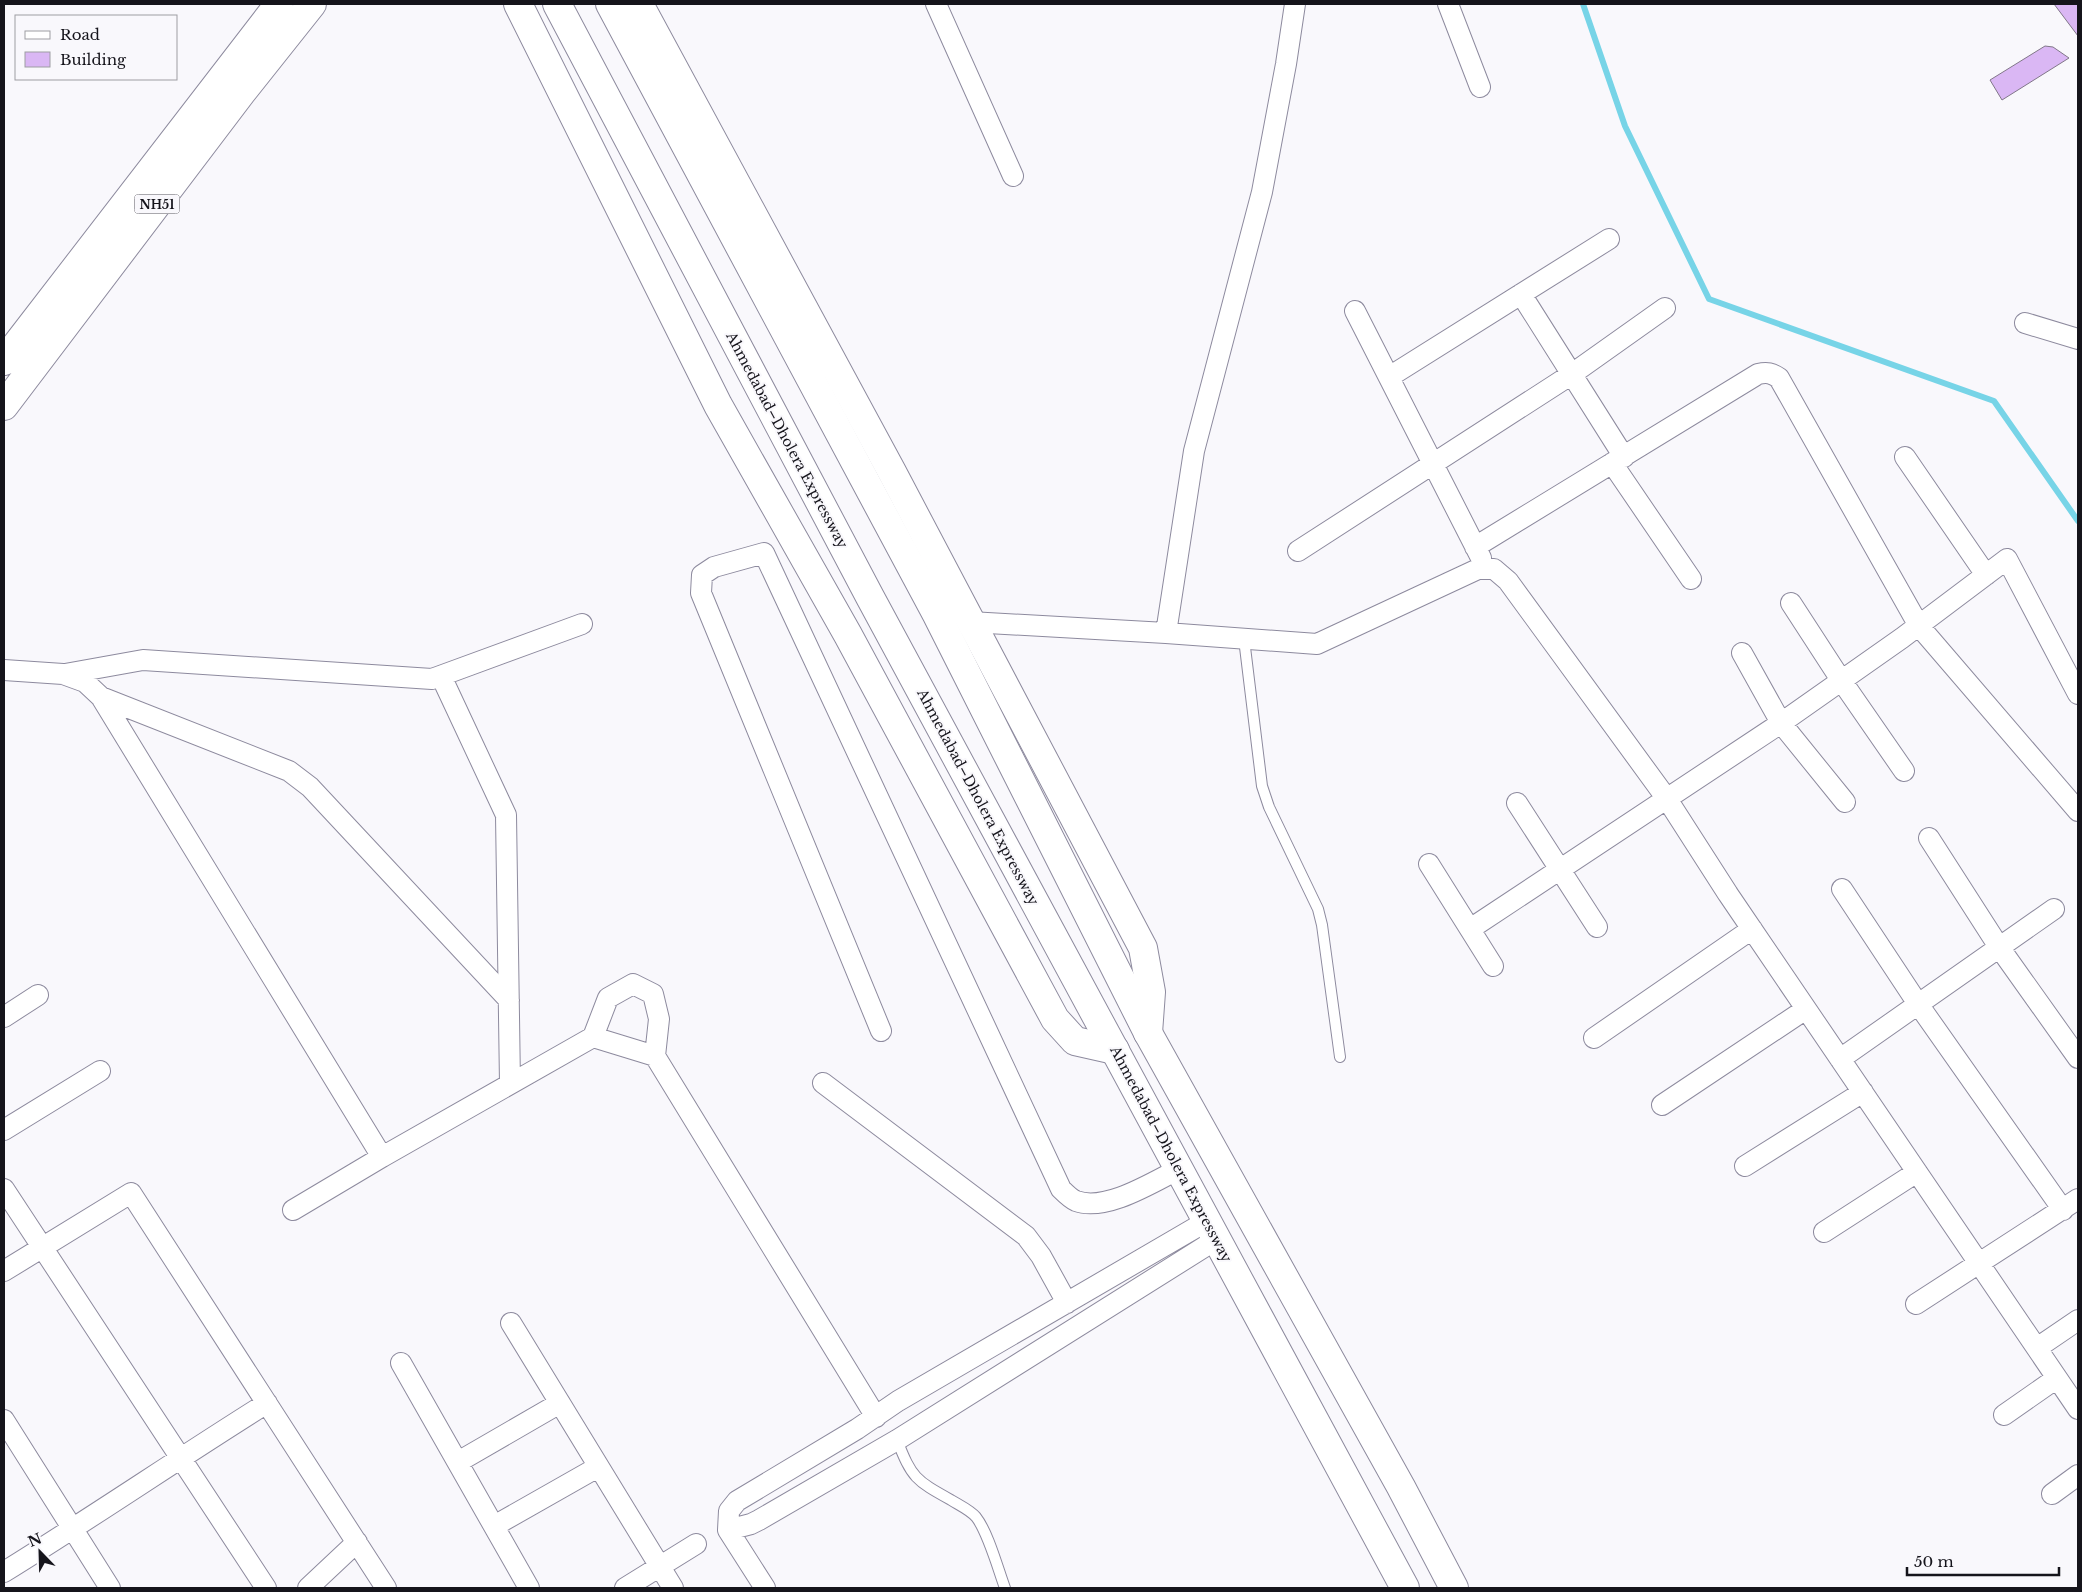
<svg xmlns="http://www.w3.org/2000/svg" width="2082" height="1592" font-family="'Libre Baskerville',serif">
<rect width="100%" height="100%" fill="#f9f8fc"/>
<g fill="none" stroke-linecap="round" stroke-linejoin="round">
<!-- stream -->
<path stroke="#77d4e7" stroke-width="6" d="M1583,4L1625,126L1709,299L1994,401L2078,521"/>
</g>
<!-- building -->
<path fill="#dab7f4" stroke="#817789" d="M2054,4H2078V36Z
M2045,46L2053,47L2069,58L2002,100L1990,80Z"/>
<g fill="none" stroke-linecap="round" stroke-linejoin="round">
<!-- lane casing -->
<g stroke="#8d8a9e" stroke-width="12">
<path id="lane" d="M1244,639L1262,786L1269,807L1318,909L1322,925L1340,1057
M897,1440C912,1478 915,1480 951,1500C959,1505 970,1510 976,1517C988,1532 998,1569 1005,1588"/>
</g>
<!-- street casing -->
<g stroke="#8d8a9e" stroke-width="22">
<path id="street" d="M936,4L1013,176
M1295,4L1286,64L1262,192L1194,451L1166,633L1317,644L1478,569H1494L1508,581L1667,799L1728,894L2078,1409
M1448,4L1480,87
M1521,294L1624,457
M1355,311L1481,558
M2025,323L2078,339
M1389,377L1609,239
M1905,457L1986,575
M1612,463L1691,579
M1475,547L1758,374C1767,372 1772,373 1779,378L1919,626L2078,811
M1298,551L1572,374L1665,308
M1791,603L1841,680L1904,771
M970,622L1166,633
M1742,653L1781,723L1845,802
M4,670L63,674L85,682L101,697L382,1157L593,1037L655,1056L876,1417
M65,674L143,660L432,679L582,624
M441,676L506,815L510,1084
M101,697L289,771L310,787L509,1000
M1517,803L1597,927
M1929,838L1999,947L2078,1058
M1429,864L1493,966
M1842,889L1918,1004L2063,1210
M1470,929L1781,723L1902,638L2007,559L2078,694
M4,1017L38,995
M881,1031L701,593L702,575L714,567L764,553L1061,1189C1065,1193 1071,1199 1076,1201C1106,1212 1153,1182 1179,1169
M593,1037L608,998L633,984L653,994L659,1019L655,1056
M1594,1038L1752,929
M1840,1059L2054,909
M823,1083L1026,1236L1041,1256L1067,1303
M1662,1105L1806,1009
M4,1130L100,1071
M1745,1166L1863,1092
M4,1189L266,1588
M293,1210L382,1157
M1824,1232L1917,1172
M4,1271L131,1193L386,1588
M1916,1304L2078,1199
M511,1323L673,1588
M2037,1348L2078,1320
M401,1363L529,1588
M2004,1415L2057,1378
M4,1420L110,1588
M458,1462L560,1403
M2052,1494L2078,1475
M494,1526L598,1467
M728,1530L751,1524L759,1520L897,1440L1217,1239
M4,1572C93,1517 179,1458 267,1403
M308,1588L357,1542
M625,1588L696,1544
M765,1588L728,1530L729,1511L737,1501L857,1429L898,1401L1207,1221"/>
</g>
<!-- secondary casing -->
<g stroke="#8d8a9e" stroke-width="30">
<path id="secondary" d="M518,4L718,405L848,635L1055,1019L1075,1041L1115,1050
M639,4L892,472L1143,948L1151,992L1148,1033"/>
</g>
<!-- highway casing -->
<g stroke="#8d8a9e" stroke-width="30">
<path id="highway" d="M557,4L870,597L1405,1588
M610,4L937,615L1148,1033L1401,1487L1454,1588
M4,361L279,4
M4,406L242,92L312,4"/>
</g>
<!-- lane -->
<use href="#lane" stroke="#fff" stroke-width="10"/>
<!-- street -->
<use href="#street" stroke="#fff" stroke-width="20"/>
<!-- secondary -->
<use href="#secondary" stroke="#fff" stroke-width="28"/>
<!-- highway -->
<use href="#highway" stroke="#fff" stroke-width="28"/>
</g>
<g text-anchor="middle" dominant-baseline="central" stroke-width="4" stroke-linejoin="round" paint-order="stroke">
<!-- shield labels -->
<rect fill="#f9f8fc" stroke="#59585e" stroke-width="1" x="134.5" y="194.5" width="45" height="19" rx="4"/>
<g font-size="12" font-weight="bold" fill="#15141b">
<text x="157" y="204">NH51</text>
</g>
<!-- street labels -->
<g font-size="14" fill="#15141b" stroke="#f9f8fc">
<text transform="translate(787 440) rotate(62)">Ahmedabad–Dholera Expressway</text>
<text transform="translate(978 797) rotate(62)">Ahmedabad–Dholera Expressway</text>
<text transform="translate(1171 1154) rotate(62)">Ahmedabad–Dholera Expressway</text>
</g>
</g>
<!-- border -->
<rect width="2082" height="1592" fill="none" stroke="#15141b" stroke-width="10"/>
<!-- legend -->
<rect x="15" y="15" width="162" height="65" fill="#f9f8fc" stroke="#9e9da2"/>
<rect x="25" y="31" width="25" height="8" fill="#ffffff" stroke="#9e9da2"/>
<text x="60" y="40" font-size="15" fill="#15141b">Road</text>
<rect x="25" y="52" width="25" height="15" fill="#dab7f4" stroke="#9e9da2"/>
<text x="60" y="65" font-size="15" fill="#15141b">Building</text>
<!-- north arrow -->
<g transform="translate(40 1552) rotate(337)" stroke="#f9f8fc" stroke-width="4" paint-order="stroke">
<path d="M0-4L9 19L0 12L-9 19Z" fill="#15141b"/>
<text y="-8" font-size="14" font-weight="bold" text-anchor="middle" fill="#15141b">N</text>
</g>
<!-- scale -->
<path d="M1907 1567v8h152v-8" fill="none" stroke="#15141b" stroke-width="2.5"/>
<text x="1914" y="1567" font-size="15" fill="#15141b" stroke="#f9f8fc" stroke-width="4" paint-order="stroke">50 m</text>
</svg>
